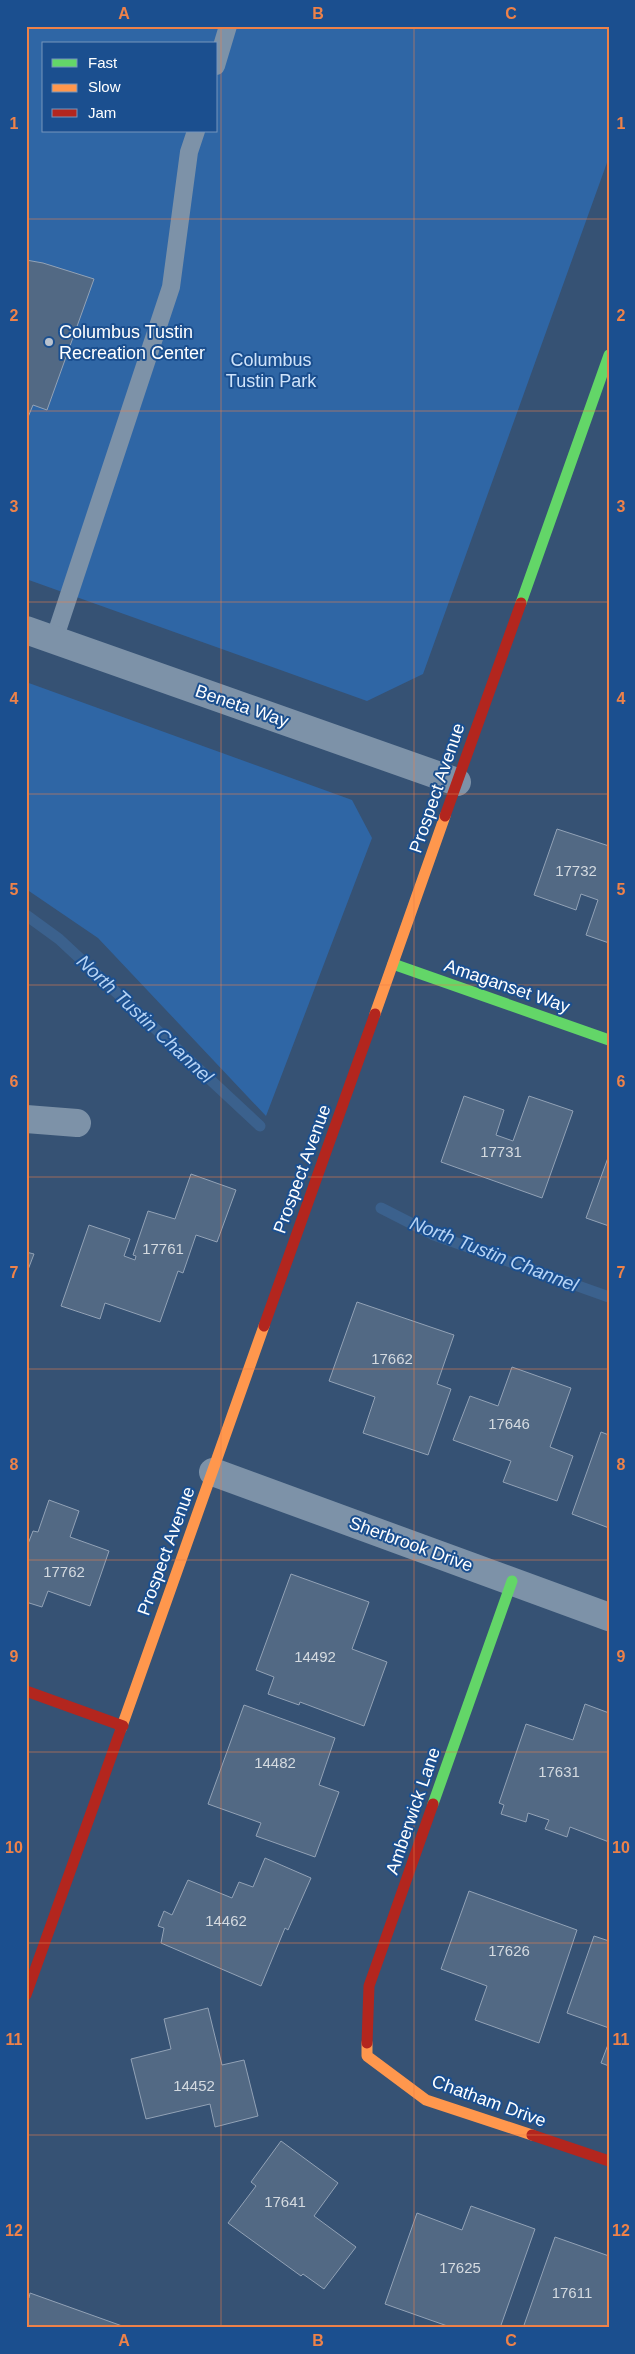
<svg xmlns="http://www.w3.org/2000/svg" width="635" height="2354" font-family="Helvetica,sans-serif">
<rect width="100%" height="100%" fill="#365274"/>
<!-- green -->
<path fill="#2f66a5" fill-rule="evenodd" d="M26,26H609V157L423,674L367,701L26,579ZM44,44H216V131H44Z
M26,682L352,800L372,838L266,1116L98,938L26,889Z"/>
<g fill="none" stroke-linecap="round" stroke-linejoin="round">
<!-- stream -->
<path stroke="#3b618d" stroke-width="11" d="M26,915L59,939L260,1126
M381,1208L434,1235L609,1297"/>
</g>
<!-- building -->
<path fill="#526984" stroke="#92a2b6" d="M26,260L43,263L94,279L47,410L33,405L26,422Z
M557,829L609,846V943L586,935L598,900L581,894L576,910L534,895Z
M464,1096L504,1110L496,1135L513,1141L529,1096L573,1111L542,1198L441,1162Z
M609,1155V1226L586,1218Z
M191,1174L236,1190L217,1242L196,1235L183,1273L178,1271L160,1322L105,1303L100,1319L61,1306L89,1225L130,1239L124,1256L135,1260L136,1256L133,1255L148,1211L175,1219Z
M26,1252L34,1254L26,1275Z
M357,1302L454,1335L437,1384L451,1389L428,1455L363,1433L375,1397L329,1381Z
M512,1367L571,1388L550,1447L573,1456L557,1501L503,1482L511,1461L453,1440L470,1396L498,1406Z
M601,1432L609,1435V1528L572,1514Z
M49,1500L79,1511L70,1537L109,1551L90,1606L48,1591L42,1607L26,1602V1549L33,1531L38,1532Z
M291,1574L369,1602L352,1649L387,1662L364,1726L300,1702L299,1705L268,1694L274,1677L256,1670Z
M585,1704L609,1713V1842L570,1827L567,1837L545,1829L549,1820L528,1813L526,1822L501,1814L504,1805L499,1803L526,1724L573,1740Z
M244,1705L335,1738L319,1785L339,1792L315,1857L256,1836L261,1823L208,1804Z
M265,1858L311,1878L288,1930L285,1928L261,1986L161,1943L164,1928L158,1926L164,1911L172,1915L188,1880L232,1898L239,1882L253,1887Z
M469,1891L577,1930L539,2043L475,2020L487,1986L441,1969Z
M594,1936L609,1941V2028L567,2013Z
M208,2008L222,2065L244,2060L258,2116L215,2127L210,2104L146,2119L131,2059L171,2049L164,2019Z
M609,2042V2066L601,2063Z
M281,2141L338,2183L314,2216L356,2247L324,2289L303,2274L301,2276L228,2223L256,2186L251,2182Z
M471,2206L535,2229L500,2328H453L385,2304L417,2213L462,2230Z
M555,2237L609,2256V2328H523Z
M30,2293L125,2327L124,2328H26V2297L29,2298Z"/>
<g fill="none" stroke-linecap="round" stroke-linejoin="round">
<!-- lane -->
<path stroke="#7d92a8" stroke-width="18" d="M216,66L228,26
M54,640L171,287L189,152L196,131"/>
<!-- street -->
<path stroke="#7d92a8" stroke-width="28" d="M26,630L457,782
M26,1119L77,1123
M213,1472L609,1617"/>
<!-- fast -->
<path stroke="#63d668" stroke-width="11" d="M521,603L609,355
M393,964L609,1040
M433,1804L512,1581"/>
<!-- slow -->
<path stroke="#ff974d" stroke-width="11" d="M375,1014L445,816
M121,1729L264,1326
M367,2043V2056L426,2100L532,2135"/>
<!-- jam -->
<path stroke="#b3261e" stroke-width="11" d="M445,816L521,603
M264,1326L375,1014
M26,1691L123,1726
M26,1995L121,1729
M367,2043L369,1986L433,1804
M532,2135L609,2161"/>
</g>
<!-- grid -->
<path fill="none" stroke="#ee8249" stroke-width="1" stroke-opacity="0.55" d="M221,26V2328M414,26V2328M26,219H609M26,411H609M26,602H609M26,794H609M26,985H609M26,1177H609M26,1369H609M26,1560H609M26,1752H609M26,1943H609M26,2135H609"/>
<!-- markers -->
<circle fill="#b9c2ce" stroke="#1b4f8f" stroke-width="2" cx="49" cy="342" r="5"/>
<g text-anchor="middle" dominant-baseline="central" stroke-width="4" stroke-linejoin="round" paint-order="stroke">
<!-- number labels -->
<g font-size="15" fill="#d4dae0">
<text x="576" y="870">17732</text>
<text x="501" y="1151">17731</text>
<text x="163" y="1248">17761</text>
<text x="392" y="1358">17662</text>
<text x="509" y="1423">17646</text>
<text x="64" y="1571">17762</text>
<text x="315" y="1656">14492</text>
<text x="275" y="1762">14482</text>
<text x="559" y="1771">17631</text>
<text x="226" y="1920">14462</text>
<text x="509" y="1950">17626</text>
<text x="194" y="2085">14452</text>
<text x="285" y="2201">17641</text>
<text x="460" y="2267">17625</text>
<text x="572" y="2292">17611</text>
</g>
<!-- poi labels -->
<g font-size="18" fill="#fff" stroke="#1b4f8f" text-anchor="start">
<text x="59" y="332">Columbus Tustin<tspan x="59" dy="21">Recreation Center</tspan></text>
</g>
<!-- park labels -->
<g font-size="18" fill="#cfe3fa" stroke="#1b4f8f">
<text x="271" y="360">Columbus<tspan x="271" dy="21">Tustin Park</tspan></text>
</g>
<!-- street labels -->
<g font-size="18" fill="#fff" stroke="#1b4f8f">
<text transform="translate(242 706) rotate(19)">Beneta Way</text>
<text transform="translate(437 788) rotate(-71)">Prospect Avenue</text>
<text transform="translate(507 986) rotate(19)">Amaganset Way</text>
<text transform="translate(302 1169) rotate(-70)">Prospect Avenue</text>
<text transform="translate(411 1544) rotate(20)">Sherbrook Drive</text>
<text transform="translate(166 1551) rotate(-70)">Prospect Avenue</text>
<text transform="translate(413 1811) rotate(-71)">Amberwick Lane</text>
<text transform="translate(489 2101) rotate(20)">Chatham Drive</text>
</g>
<!-- water labels -->
<g font-size="19" font-style="italic" fill="#b5d3f5" stroke="#1b4f8f">
<text transform="translate(145 1019) rotate(43)">North Tustin Channel</text>
<text transform="translate(494 1254) rotate(21)">North Tustin Channel</text>
</g>
</g>
<!-- border -->
<rect width="635" height="2354" fill="none" stroke="#1b4f8f" stroke-width="55"/>
<!-- legend -->
<rect x="42" y="42" width="175" height="90" fill="#1b4f8f" stroke="#7695bc"/>
<rect x="52" y="59" width="25" height="8" fill="#63d668" stroke="#7695bc"/>
<text x="88" y="68" font-size="15" fill="#ffffff">Fast</text>
<rect x="52" y="84" width="25" height="8" fill="#ff974d" stroke="#7695bc"/>
<text x="88" y="92" font-size="15" fill="#ffffff">Slow</text>
<rect x="52" y="109" width="25" height="8" fill="#b3261e" stroke="#7695bc"/>
<text x="88" y="118" font-size="15" fill="#ffffff">Jam</text>
<rect x="28" y="28" width="580" height="2298" fill="none" stroke="#ee8249" stroke-width="2"/>
<g font-size="16" text-anchor="middle" font-weight="bold" fill="#ee8249">
<text x="124" y="19">A</text>
<text x="318" y="19">B</text>
<text x="511" y="19">C</text>
<text x="14" y="129">1</text>
<text x="621" y="129">1</text>
<text x="14" y="321">2</text>
<text x="621" y="321">2</text>
<text x="14" y="512">3</text>
<text x="621" y="512">3</text>
<text x="14" y="704">4</text>
<text x="621" y="704">4</text>
<text x="14" y="895">5</text>
<text x="621" y="895">5</text>
<text x="14" y="1087">6</text>
<text x="621" y="1087">6</text>
<text x="14" y="1278">7</text>
<text x="621" y="1278">7</text>
<text x="14" y="1470">8</text>
<text x="621" y="1470">8</text>
<text x="14" y="1662">9</text>
<text x="621" y="1662">9</text>
<text x="14" y="1853">10</text>
<text x="621" y="1853">10</text>
<text x="14" y="2045">11</text>
<text x="621" y="2045">11</text>
<text x="14" y="2236">12</text>
<text x="621" y="2236">12</text>
<text x="124" y="2346">A</text>
<text x="318" y="2346">B</text>
<text x="511" y="2346">C</text>
</g>
</svg>
